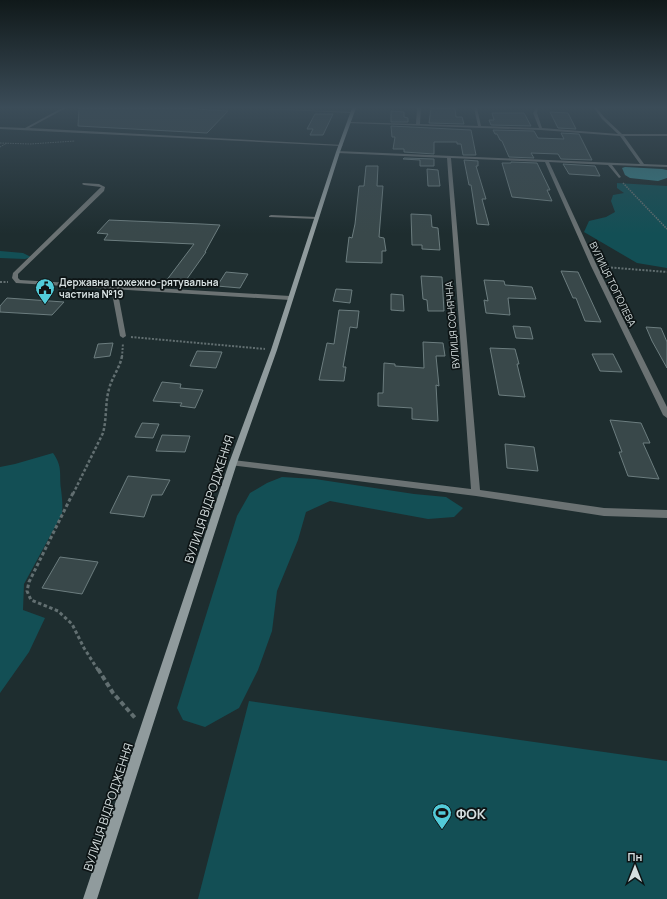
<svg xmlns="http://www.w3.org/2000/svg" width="667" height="899" font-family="Manrope,sans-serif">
<rect width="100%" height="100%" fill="#1e2d2f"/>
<!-- green -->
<path fill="#134f55" d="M617,183L667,186V268L637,263L584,232L589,221L606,217L615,212L611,201L613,195L624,193L617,188Z
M0,251L23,253L31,257L25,259L0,258Z
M53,453C63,467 59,474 61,489C62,498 63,505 62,514L24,584L23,610L45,618L29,652L0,693V467L15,464Z
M282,477L315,479L414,494L446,497L463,508L454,517L428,519L330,501L306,512L298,540L277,591L272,631L258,670L239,708L205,727L183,720L177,708L237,516L250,493L267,483Z
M249,701L667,761V899H198Z"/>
<!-- water -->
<path fill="#377f87" d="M625,167L662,169L667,170V178L658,181L630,178L625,175L622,168Z"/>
<!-- building -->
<path fill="#39484a" stroke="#6c7d7f" d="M79,108H180L228,111L207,133L78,126Z
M431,108L455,109L456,117H462L464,124L429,123Z
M391,111L404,112V117L408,118V122H391Z
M550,112L568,113L576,129L558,128Z
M492,113H524L531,126L491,125L489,120H494Z
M315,114H333L323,135H310L313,129H307Z
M391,126L471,130L476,155H463L461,144H457V142H434V154L404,152V149H393L395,137H392Z
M493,130L534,131L538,138L564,139L561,133L579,134L592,160L561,159L558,154L531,153L534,158L509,157L502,141L500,140L497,134H495Z
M404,158L434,159V166H420V160L403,159Z
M464,160L478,161V166H476L486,199H482L489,225L477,224L471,185H469Z
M511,162L537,163L550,190H547L552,201L512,197L502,163H511Z
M563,164L595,166L600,176L569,174Z
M366,166H378L377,186H383L379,237L384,238L386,251H382V263L346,262L349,237L352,238L355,224L359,186H364Z
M427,169L438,170L440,186H428Z
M411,214L431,215L432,227L438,228L440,250L422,249V245H412Z
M109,220L202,224L220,225L205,252H206L184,283L166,281L194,244L104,240L108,234L97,233Z
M561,271L578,272L601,322L585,321L576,298H573Z
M226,272L248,274L240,288L217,286Z
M421,276L442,277L444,311H428L427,300L423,299Z
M484,280L504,281L505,285L532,287L536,299L508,298L510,315L486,313L484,300L488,301Z
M336,289L352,290L350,303L333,301Z
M391,294L403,295L404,311L391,310Z
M7,298L64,302L52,315L0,312V306Z
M339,310L359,311L357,328L350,327L343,367H346L344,381L319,380L327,343L334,344Z
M513,326L530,327L533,339L516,338Z
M646,327L661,328L667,342V368L652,341Z
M423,342L443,343L445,356H436L439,386L436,385L438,421L412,419V408L378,406V393H383L384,363L395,364V366L424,368Z
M113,343L110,356L94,358L98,344Z
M490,348L515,349L519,364H517L525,397L499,395Z
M197,351L222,352L216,368L190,366Z
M592,354H613L622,372L600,371Z
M162,382L181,384L180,388L203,390L195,408L180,406L182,403L153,401Z
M610,420L641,423L650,443H643L659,479L628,476L619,452H622Z
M142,423L159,424L153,438L135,437Z
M162,435L190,436L185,452L156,451Z
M505,444L534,447L538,471L507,468Z
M128,476L170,480L162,495H152L144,517L110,513Z
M60,557L98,562L82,594L42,588Z"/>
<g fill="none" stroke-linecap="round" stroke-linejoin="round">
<!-- path-far5 -->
<path stroke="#626f71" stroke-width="1" stroke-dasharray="1.5 1" stroke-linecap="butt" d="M0,143L30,144L75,141
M0,147L7,143"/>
<!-- path-far4 -->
<path stroke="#626f71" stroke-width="1.5" stroke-dasharray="1.5 1" stroke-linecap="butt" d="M623,183L667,229"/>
<!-- path-far3 -->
<path stroke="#626f71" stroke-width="2" stroke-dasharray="2 1.5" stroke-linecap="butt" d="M604,267L667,272
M0,282H8
M131,337L265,349
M122,357L123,343"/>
<!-- path-far2 -->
<path stroke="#626f71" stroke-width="2.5" stroke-dasharray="3 2" stroke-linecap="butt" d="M73,494L103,433C107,418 105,403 109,389C112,377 120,368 122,356"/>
<!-- path-far1 -->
<path stroke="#626f71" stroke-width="3" stroke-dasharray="3.5 2.5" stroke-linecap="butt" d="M73,493L29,582L27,591L31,600L58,611L72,624L84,648L98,670"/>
<!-- path -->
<path stroke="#626f71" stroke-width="4" stroke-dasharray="5 3" stroke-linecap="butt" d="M98,669L113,693L136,719"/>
<!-- lane -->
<path fill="#6b7273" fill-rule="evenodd" d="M271,215L317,217L319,218L317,219L269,217V216Z
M114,286L117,288L126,336L123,338L120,336L111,288Z"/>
<!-- street -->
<path fill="#6b7273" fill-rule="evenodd" d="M62,108H66L29,128L343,145L341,146L0,129V127L25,128Z
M243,108L355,112L353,113Z
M417,108H421L420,124L478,126L474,108H477L481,126L539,128L533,113L536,108H538L537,113L542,128L618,134L602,119L594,108H597L604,117L622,134H667V136H624L644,164L667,165V167L612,165L621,177L619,178L608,165L549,162L597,266L667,407V418L663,415L591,266L545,162L451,158L480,490L604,508L667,510V518L604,516L476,496L230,465L229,463L230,461L233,460L471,489L447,158L338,153L337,151L640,164L620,136L541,130L348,123L350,122L416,124Z
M83,183L99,184L105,187L104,191L18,274V278L20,280L290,296L293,298L290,300L16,283L12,278L13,273L101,187L84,185L82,184Z"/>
<!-- secondary -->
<path fill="#909b9d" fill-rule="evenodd" d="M352,108H356L340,152L277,350L237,463L97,899H83L229,463L271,350L336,152Z"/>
</g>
<!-- sky -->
<linearGradient id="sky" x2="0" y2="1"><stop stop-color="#10191a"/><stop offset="0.46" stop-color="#3b4c58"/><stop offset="1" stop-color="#3b4c58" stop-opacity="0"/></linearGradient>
<rect width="667" height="234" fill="url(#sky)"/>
<!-- icons -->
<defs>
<g id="civic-pin" transform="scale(1)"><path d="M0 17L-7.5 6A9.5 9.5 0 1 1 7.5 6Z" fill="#52cbd8" stroke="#0d1415"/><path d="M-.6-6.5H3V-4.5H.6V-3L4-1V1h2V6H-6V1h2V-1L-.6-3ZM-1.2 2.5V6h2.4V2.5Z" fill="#111"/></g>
<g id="stadium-pin" transform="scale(1)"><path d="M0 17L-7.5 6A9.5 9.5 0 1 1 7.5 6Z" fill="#52cbd8" stroke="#0d1415"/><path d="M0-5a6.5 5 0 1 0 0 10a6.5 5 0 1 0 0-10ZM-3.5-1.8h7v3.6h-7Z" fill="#111"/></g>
</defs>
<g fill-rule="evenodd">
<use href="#civic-pin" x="45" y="288"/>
<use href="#stadium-pin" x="442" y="813"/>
</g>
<g text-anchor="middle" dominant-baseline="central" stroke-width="3.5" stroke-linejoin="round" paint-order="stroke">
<!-- far-poi labels -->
<g font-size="10" font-weight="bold" fill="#d5dedf" stroke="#0d1415" text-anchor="start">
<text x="59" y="282">Державна пожежно-рятувальна<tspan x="59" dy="12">частина №19</tspan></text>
</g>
<!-- far-street labels -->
<g font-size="10" fill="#d5dedf" stroke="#0d1415">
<text transform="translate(613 284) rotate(64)">ВУЛИЦЯ ТОПОЛЕВА</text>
<text transform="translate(452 325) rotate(-95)">ВУЛИЦЯ СОНЯЧНА</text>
</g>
<!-- street labels -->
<g font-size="12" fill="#d5dedf" stroke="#0d1415">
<text transform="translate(209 499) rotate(-72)">ВУЛИЦЯ ВІДРОДЖЕННЯ</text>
<text transform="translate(108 807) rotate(-72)">ВУЛИЦЯ ВІДРОДЖЕННЯ</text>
</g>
<!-- near-poi labels -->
<g font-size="14" font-weight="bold" fill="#d5dedf" stroke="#0d1415" text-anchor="start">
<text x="456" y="813">ФОК</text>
</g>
</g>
<!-- north arrow -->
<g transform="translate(635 867)" stroke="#0d1415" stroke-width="3" paint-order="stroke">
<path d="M0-3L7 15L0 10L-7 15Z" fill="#d5dedf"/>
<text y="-6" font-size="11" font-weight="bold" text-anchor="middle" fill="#d5dedf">Пн</text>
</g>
</svg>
